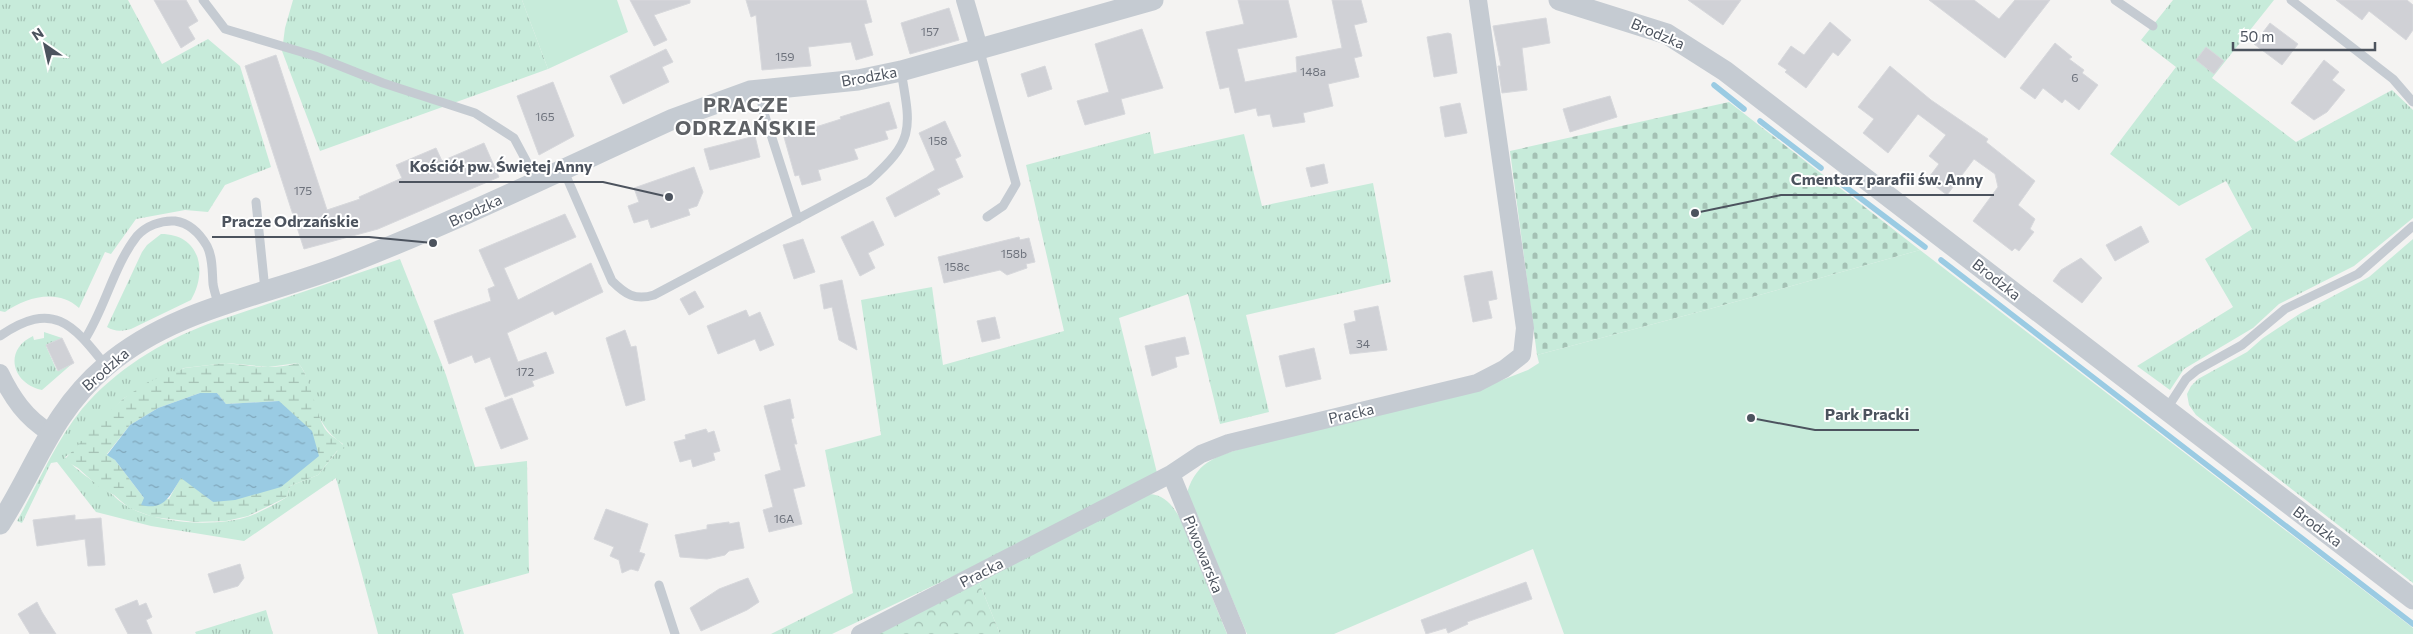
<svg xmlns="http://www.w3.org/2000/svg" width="2413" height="634" font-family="Commissioner,sans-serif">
<defs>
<pattern id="grass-tufts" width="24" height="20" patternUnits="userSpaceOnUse" patternTransform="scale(1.25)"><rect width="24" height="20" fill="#c7ebda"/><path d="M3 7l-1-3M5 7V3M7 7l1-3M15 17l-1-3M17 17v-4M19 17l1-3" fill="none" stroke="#a4c1b4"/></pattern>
<pattern id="forest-crowns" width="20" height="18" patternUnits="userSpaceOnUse" patternTransform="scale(1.25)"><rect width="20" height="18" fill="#c7ebda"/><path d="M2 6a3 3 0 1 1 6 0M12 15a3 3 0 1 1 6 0" fill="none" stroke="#a4c1b4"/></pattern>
<pattern id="wetland-marsh" width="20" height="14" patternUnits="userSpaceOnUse" patternTransform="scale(1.25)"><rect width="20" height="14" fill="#c7ebda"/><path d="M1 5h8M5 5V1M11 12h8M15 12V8" fill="none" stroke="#a4c1b4"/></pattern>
<pattern id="cemetery-stones" width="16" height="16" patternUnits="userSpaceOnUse" patternTransform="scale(1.25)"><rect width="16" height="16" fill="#c7ebda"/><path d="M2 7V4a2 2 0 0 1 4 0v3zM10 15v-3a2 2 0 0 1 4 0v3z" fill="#a4c1b4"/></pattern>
<pattern id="water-ripples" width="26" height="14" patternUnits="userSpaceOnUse" patternTransform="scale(1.25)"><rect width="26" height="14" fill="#9acbe3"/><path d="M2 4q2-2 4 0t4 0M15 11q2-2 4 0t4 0" fill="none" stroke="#80a7bb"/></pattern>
</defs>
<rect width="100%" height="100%" fill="#f4f3f2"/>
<!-- grass -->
<path fill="url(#grass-tufts)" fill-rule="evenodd" d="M0,0H128L162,64L208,39L240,66L271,167L225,185L208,212L185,210L136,219L111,254L105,252L79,308C58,288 26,297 5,312L0,311Z
M293,0H522L548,69L320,151L282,51L285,28Z
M2173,0H2274L2212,78L2296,142L2392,90L2413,110V218L2354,266L2279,304L2253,328L2184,369L2170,390L2137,366L2233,307L2205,259L2252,229L2226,181L2179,206L2110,154L2176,67L2141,40Z
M1150,132L1154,154L1244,134L1262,206L1373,183L1391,282L1246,315L1269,412L1220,424L1188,294L1119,318L1157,473L962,572L832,634H771L853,593L825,450L881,435L861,300L932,287L943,365L1064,331L1026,165Z
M161,234C200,234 208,271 191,300L131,329C122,331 115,332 107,327L142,252L147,245Z
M2413,239V583L2196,415L2189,405L2187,394L2191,386L2198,379L2247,352L2263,338L2301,313L2369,277Z
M400,259L446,375L475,467L527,461L529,573L452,594L464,634H378L336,478L244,541L151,526L96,512L57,462L51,463L22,523L17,521C38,484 55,442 82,409C116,369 161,342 208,324ZM226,363L268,367L298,363C307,372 307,384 311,396C317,415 326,434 343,444L318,475L290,486L287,497C275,504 263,511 250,516C216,528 149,524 121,502C116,499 114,495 109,492C98,485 72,467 65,457L73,452L124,398L184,368Z
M44,332L62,338L46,346L57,371L73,363L42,390C12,384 3,350 33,336L34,340L44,338Z
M1149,494C1165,495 1172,505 1180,518L1227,634H1000L979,582Z
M266,610L273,634H196L195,632Z"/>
<!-- forest -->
<path fill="url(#forest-crowns)" d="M979,582L1000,634H877Z"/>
<!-- wetland -->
<path fill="url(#wetland-marsh)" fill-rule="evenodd" d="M226,363C251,366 274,370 298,363C310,375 315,412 325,429C330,437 341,440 345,448L337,451L318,475L290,486L287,497L248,516L226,521L195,522L153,517L129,508L114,495L99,487L78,468L64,460L106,415L124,398L148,382L185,368ZM200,393H217L226,404L279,401L213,502L181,477L169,499L144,498L115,460L107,454L130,425L158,408Z"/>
<!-- cemetery -->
<path fill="url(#cemetery-stones)" d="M1729,102L1920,250L1706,310L1537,355L1510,151Z"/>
<!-- green -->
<path fill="#c7ebda" d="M522,0H617L628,32L548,69Z
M1920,250L2413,628V634H1564L1533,549L1334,634H1247L1187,493C1197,458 1222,455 1253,445L1474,391L1528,370L1539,363L1537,355L1706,310Z"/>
<!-- water -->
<path fill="url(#water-ripples)" d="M200,393H217L226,404L279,401L312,431L319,456L281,487L235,500L213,502L181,478C170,495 165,511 141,505L144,498L115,460L107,455L130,425L158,408Z"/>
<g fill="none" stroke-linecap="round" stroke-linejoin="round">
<!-- stream -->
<path stroke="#9acbe3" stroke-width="5.5" d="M1714,85L1744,109
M1760,121L1821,168
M1835,179L1925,247
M1941,260L2413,624"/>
</g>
<!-- building -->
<path fill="#d0d1d6" stroke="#d7d8dc" d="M154,0H186L198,21L188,27L195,39L181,48Z
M630,0H690V3L654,15L667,40L654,46Z
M746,0H866L872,22L864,24L873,55L856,60L851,42L808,47L811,66L762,70L756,15L751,17Z
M1238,0H1288L1297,37L1237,49L1245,82L1297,72L1296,57L1342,48L1332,0H1361L1367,22L1354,25L1362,56L1354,58L1359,77L1328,84L1333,106L1303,113L1305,122L1273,127L1270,114L1258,116L1256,108L1235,113L1229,87L1220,89L1206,32L1244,24Z
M1688,0H1741L1723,25Z
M1929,0H1974L1999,19L2015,0H2050L2005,58Z
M2336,0H2407L2413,5V30L2406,40L2369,11L2362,20Z
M949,8L959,40L910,54L901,23Z
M1546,18L1550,43L1522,48L1527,90L1502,93L1498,66H1501L1493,26Z
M1830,22L1851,40L1838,56L1833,52L1806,88L1785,72L1787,70L1778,64L1791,46L1804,55Z
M2270,23L2298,44L2282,65L2254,44Z
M1142,29L1163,88L1121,99L1125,114L1085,125L1077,101L1109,92L1095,44Z
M1448,33L1451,34L1457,73L1434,77L1427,37Z
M2055,43L2072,57L2069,59L2084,70L2082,73L2098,85L2079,110L2065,99L2062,103L2043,88L2035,99L2020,88Z
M2206,47L2224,61L2214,74L2196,60Z
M666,49L673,62L662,67L669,82L623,104L610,76Z
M276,55L327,210L360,199L359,197L402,178L396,165L436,148L442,161L484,143L499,177L378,229L304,249L245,66Z
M2324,60L2339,72L2332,80L2345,90L2327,112L2314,120L2291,103Z
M1045,66L1052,89L1028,97L1021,74Z
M1890,66L1931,100L1988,139L1986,142L2035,181L2018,205L2035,219L2030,229L2034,232L2019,251L2015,248L2012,251L1973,221L1998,187L1995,174L1974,159L1947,195L1927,180L1939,164L1929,156L1946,135L1918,114L1888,153L1863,133L1874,119L1858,107Z
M553,82L574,136L539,155L517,96Z
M1610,96L1617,117L1570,132L1563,109Z
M889,102L897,128L885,131L888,139L854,149L858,159L818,170L821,180L802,185L799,175L795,176L784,137L841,119L840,117Z
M1460,103L1467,133L1445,137L1440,107Z
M945,121L961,156L955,159L963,177L937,189L940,194L895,217L886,198L935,170L919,133Z
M755,136L760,157L710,170L704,149Z
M1324,164L1328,183L1311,187L1306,168Z
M694,167L703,192L697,206L688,209L690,215L651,228L648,219L634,223L628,206L639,202L634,188Z
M565,214L576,237L504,268L518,300L591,263L603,292L555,315L553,311L507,333L518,362L546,352L554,373L532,381L534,386L505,397L490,357L475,363L472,355L449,364L434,321L491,301L488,289L495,286L479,250Z
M873,221L884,245L868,253L875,268L860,276L841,237Z
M2141,226L2149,242L2115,261L2106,245Z
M1019,237L1020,240L1029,238L1035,262L1026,264L1027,268L1007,275L1000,270L944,283L938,257Z
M803,239L815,272L794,279L783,245Z
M2081,258L2102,278L2082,303L2053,281L2061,270Z
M1492,271L1497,299L1488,301L1492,318L1473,322L1464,276Z
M842,280L847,304L857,350L839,340L832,307L824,309L820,285Z
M695,291L704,307L689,315L680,299Z
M1378,306L1387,350L1350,354L1344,324L1356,321L1354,311Z
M746,310L749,317L760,312L774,345L760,351L755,339L718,354L707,326Z
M995,317L1000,338L982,342L977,321Z
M625,330L631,347L636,346L645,400L626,406L606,338Z
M1185,337L1189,354L1175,357L1177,367L1152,376L1145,346Z
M62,338L74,363L58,371L46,345Z
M1314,348L1321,379L1286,387L1279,356Z
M512,398L528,439L501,449L485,408Z
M790,399L794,418L791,419L797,444H794L805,486L793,489L802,524L769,532L763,510L773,507L765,475L781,470L764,406Z
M706,429L708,433L714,431L720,451L713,453L715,460L693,467L691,459L680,462L674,442L686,439L685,435Z
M606,509L648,524L639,552L645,554L638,571L631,569L622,573L619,560L610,556L614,547L594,539Z
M75,515V520L101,518L105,565L88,566L85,539L37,546L33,520Z
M729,522V524L739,522L744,548L729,551L725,555L707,559L680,557L675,535L707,529V525Z
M240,564L244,578L238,586L214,593L208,574Z
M748,578L759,602L747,610L701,631L690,608L719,589Z
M1526,582L1532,599L1467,622L1468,624L1448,633L1446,628L1426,634L1421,620Z
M137,600L139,606L146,603L152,617L146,620L152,634H128L115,609Z
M37,602L42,612L56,634H30L18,614Z"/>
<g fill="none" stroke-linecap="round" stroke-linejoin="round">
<!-- service -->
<path stroke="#c5cbd2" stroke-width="9" d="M203,0L225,29L315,56L383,83L475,113L514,138L537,181
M2115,0L2153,26
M2291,0L2393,79L2413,102
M979,48L1016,184L1003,206L987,217
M760,90L763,110L798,219
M563,169L612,281C625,294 635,301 654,295L869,181C915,140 911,129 901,71
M256,202L265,290
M0,336C53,300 72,323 106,366
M85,339C105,308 114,265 137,236C146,226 161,220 175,221C189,223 200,234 207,246C213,258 212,271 213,284C214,291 217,299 219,306
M2166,410L2186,379L2197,370L2242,345L2285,309L2358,274L2413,226
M659,585L675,634"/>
<!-- minor -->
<path stroke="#c5cbd2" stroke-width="18" d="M965,0L979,48
M0,373C12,398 26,418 49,432
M1171,474L1237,634
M860,634L1171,474L1201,454L1229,443L1477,383L1504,369L1522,355L1525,328L1478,0"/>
<!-- tertiary -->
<path stroke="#c5cbd2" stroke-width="21" d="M1559,0L1667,34L1725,71L2413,599
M0,524C37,466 51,413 106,366C175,307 267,296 349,263C459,220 565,168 673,119L750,91L858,80L901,71L1153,0"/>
</g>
<g text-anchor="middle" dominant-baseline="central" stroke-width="4" stroke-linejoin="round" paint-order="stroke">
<!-- number labels -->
<g font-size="12" fill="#6d727c">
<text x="930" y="31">157</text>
<text x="785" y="56">159</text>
<text x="1313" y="71">148a</text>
<text x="2075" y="77">6</text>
<text x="545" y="116">165</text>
<text x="938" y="140">158</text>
<text x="303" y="190">175</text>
<text x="1014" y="253">158b</text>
<text x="957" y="266">158c</text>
<text x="1363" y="343">34</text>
<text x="525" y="371">172</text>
<text x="784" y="518">16A</text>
</g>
<!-- street labels -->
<g font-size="15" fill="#4c535e" stroke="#fff">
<text transform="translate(1658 33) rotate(23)">Brodzka</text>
<text transform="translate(869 76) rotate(-10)">Brodzka</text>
<text transform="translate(475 210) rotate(-25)">Brodzka</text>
<text transform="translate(1997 279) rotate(38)">Brodzka</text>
<text transform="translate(105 369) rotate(-41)">Brodzka</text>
<text transform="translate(1351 413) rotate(-13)">Pracka</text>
<text transform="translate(2318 526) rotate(37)">Brodzka</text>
<text transform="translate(1204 554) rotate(68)">Piwowarska</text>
<text transform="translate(981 572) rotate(-27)">Pracka</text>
</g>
<!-- district labels -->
<g font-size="20" font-weight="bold" letter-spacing="1" fill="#5f6266" stroke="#fff">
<text x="746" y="104">PRACZE<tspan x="746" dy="23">ODRZAŃSKIE</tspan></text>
</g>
</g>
<!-- callouts -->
<path fill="none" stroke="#4c535e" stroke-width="2" d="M669 197L603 182H399M1695 213L1781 195H1994M433 243L369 237H212M1751 418L1815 430H1919"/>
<g fill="#4c535e" stroke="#fff" stroke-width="2">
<circle cx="669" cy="197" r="5"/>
<circle cx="1695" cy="213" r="5"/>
<circle cx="433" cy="243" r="5"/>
<circle cx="1751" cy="418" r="5"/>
</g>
<g font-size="16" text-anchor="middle" font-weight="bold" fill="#4c535e" stroke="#fff" stroke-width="4" stroke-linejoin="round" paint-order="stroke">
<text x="501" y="172">Kościół pw. Świętej Anny</text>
<text x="1887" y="185">Cmentarz parafii św. Anny</text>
<text x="290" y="227">Pracze Odrzańskie</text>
<text x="1867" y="420">Park Pracki</text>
</g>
<!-- north arrow -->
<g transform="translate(45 45) rotate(326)" stroke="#ffffff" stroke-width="4" paint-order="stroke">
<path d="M0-4L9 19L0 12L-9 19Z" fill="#4c535e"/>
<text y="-8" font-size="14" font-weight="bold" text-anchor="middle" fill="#4c535e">N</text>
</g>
<!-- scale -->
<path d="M2233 42v8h142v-8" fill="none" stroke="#4c535e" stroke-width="2.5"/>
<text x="2240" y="42" font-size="15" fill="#4c535e" stroke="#ffffff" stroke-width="4" paint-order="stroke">50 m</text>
</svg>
